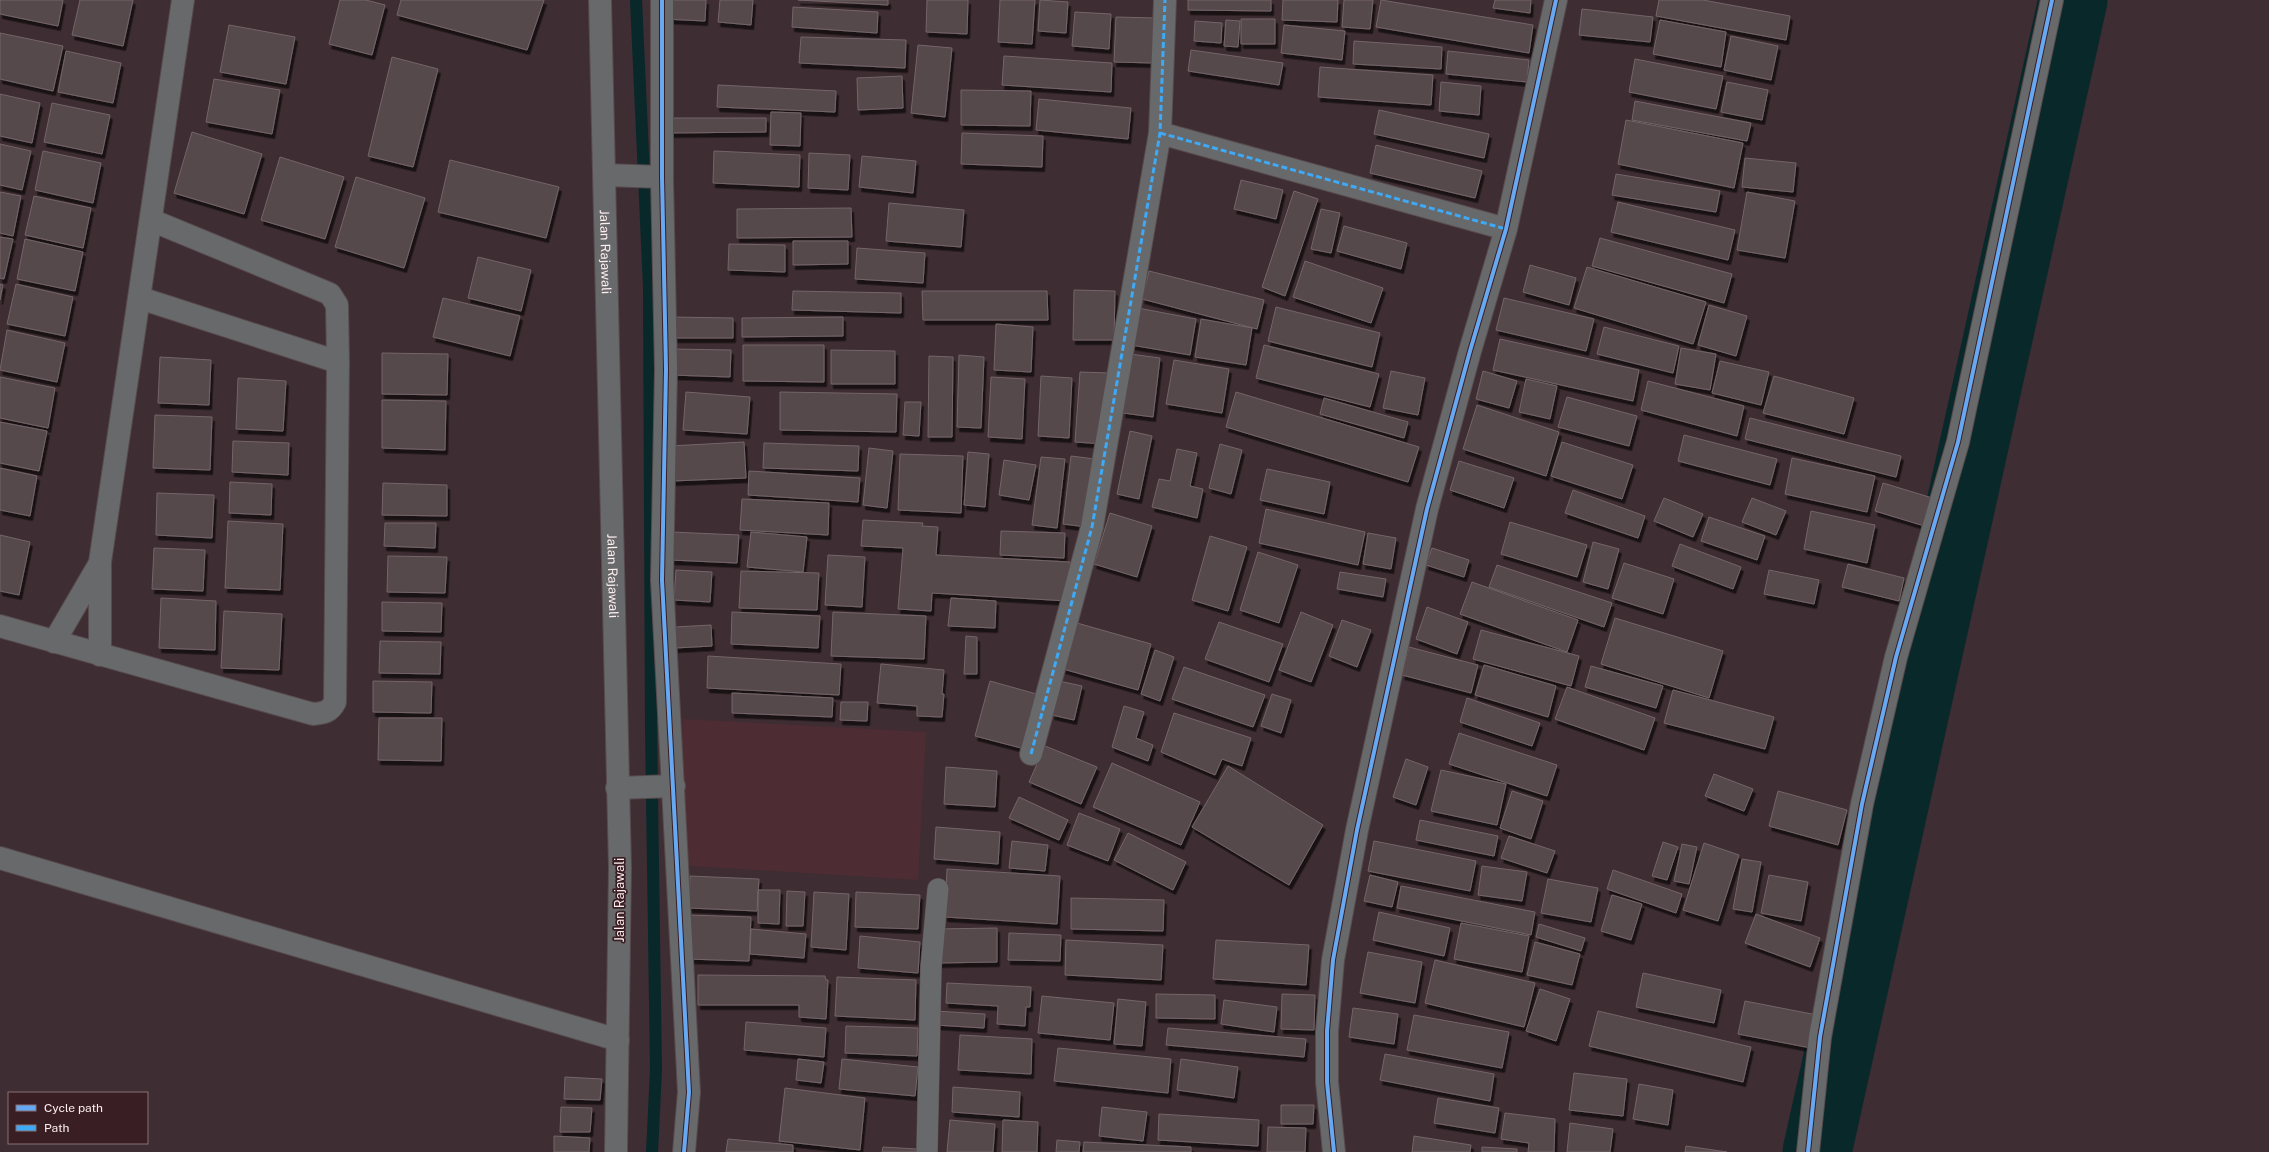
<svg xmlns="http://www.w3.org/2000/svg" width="2269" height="1152" font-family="'Public Sans',sans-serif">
<defs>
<filter id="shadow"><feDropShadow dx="2.5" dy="4.5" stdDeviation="0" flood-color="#0009"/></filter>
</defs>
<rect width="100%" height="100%" fill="#3e2d32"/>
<!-- built -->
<path fill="#4e2c34" d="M683,719L926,732L918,880L675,865Z"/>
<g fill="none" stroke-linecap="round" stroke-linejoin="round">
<!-- stream -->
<path stroke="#09282a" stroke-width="12" d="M636,0L649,287L651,728L656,1070L652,1152"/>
<!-- river -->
<path stroke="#09282a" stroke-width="69" d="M1817,1152L2073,0"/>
</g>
<!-- building -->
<path fill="#56484c" stroke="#746569" filter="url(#shadow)" d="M0,0H63L58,26L0,14Z
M80,0H133L123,46L72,35Z
M340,0H366L385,5L372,55L329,44Z
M401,0H544L527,50L397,15Z
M665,0H706L705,21L664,19Z
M720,0H753L751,25L718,22Z
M798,0H888V5Z
M927,0H968L967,34L926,32Z
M1000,0H1035L1032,44L998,42Z
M1040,0L1068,2L1066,33L1038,31Z
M1188,0H1271V11L1188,10Z
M1283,0H1338L1337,22L1282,20Z
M1344,0H1373L1370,29L1342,27Z
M1381,0L1533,25L1529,53L1376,27Z
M1495,0H1531L1530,13L1493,8Z
M1659,0H1703L1790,16L1786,40L1656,16Z
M793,7L878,12L877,33L792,27Z
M1582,9L1653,17L1650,42L1579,35Z
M1075,12L1111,14L1109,49L1072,46Z
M1116,17L1156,18L1154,63L1114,62Z
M1241,19H1275V44H1241Z
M1226,20L1240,21L1238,47L1224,46Z
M1660,20L1726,32L1721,67L1653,54Z
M1195,21L1222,23L1221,43L1194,41Z
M229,25L295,37L286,84L220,72Z
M1284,25L1345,31L1342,60L1281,53Z
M0,33L63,46L53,91L0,79Z
M1731,36L1778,46L1771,80L1724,70Z
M801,37L906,40L905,68L799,63Z
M1354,41L1442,47L1441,69L1353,64Z
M918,45L952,48L945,117L911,113Z
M1191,50L1283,63L1279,85L1188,71Z
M66,51L121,63L113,103L58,92Z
M1448,51L1529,60L1527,82L1446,74Z
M1004,56L1112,63L1111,92L1002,85Z
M392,57L438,69L413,167L368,156Z
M1635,59L1723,76L1716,109L1629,92Z
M1320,67L1433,75L1431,105L1318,97Z
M902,76L903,108L858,110L857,78Z
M214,79L280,90L272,134L206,122Z
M1441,82L1481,86L1479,115L1439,111Z
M1727,82L1768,90L1762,120L1721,112Z
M718,85L836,91L835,112L717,107Z
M961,90L1031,91L1030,126L961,125Z
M0,94L40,103L32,143L0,136Z
M1039,99L1131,108L1128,139L1036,130Z
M1635,101L1751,123L1747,141L1632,120Z
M52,103L110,115L102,154L44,142Z
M1379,110L1489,134L1484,158L1374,134Z
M771,112L801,113L800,146L770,145Z
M667,118H766V132L666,133Z
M1626,120L1743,143L1734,188L1618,164Z
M192,132L262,154L244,214L174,193Z
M962,133L1043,136L1042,167L961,164Z
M0,144L31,151L22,190L0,185Z
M1376,145L1482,171L1475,198L1370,173Z
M43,151L101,163L93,203L35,190Z
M714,151L800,155L799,187L713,183Z
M809,153L850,155L848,190L808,188Z
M862,156L916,161L913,193L859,187Z
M280,157L344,177L325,239L261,220Z
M1745,158L1796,163L1793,192L1742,187Z
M450,160L559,187L546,238L438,212Z
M1616,174L1720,191L1716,212L1612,195Z
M356,177L425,198L404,268L335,247Z
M1241,180L1283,190L1276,219L1234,209Z
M1294,191L1318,199L1285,296L1262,287Z
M0,192L21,196L13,236L0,233Z
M1747,192L1795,201L1785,258L1737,250Z
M34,196L91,208L83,248L25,235Z
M1618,202L1735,230L1728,260L1611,232Z
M889,203L964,210L961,247L886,241Z
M851,208L852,237L737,238V209Z
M1321,209L1340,213L1331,253L1311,249Z
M1344,226L1407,243L1401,269L1337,251Z
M0,237L13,239L4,279L0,278Z
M1600,238L1732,274L1724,303L1592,266Z
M25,239L83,252L75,291L17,279Z
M793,241H848V264L793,265Z
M729,244L785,245V272L728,270Z
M857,248L925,253L923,283L855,279Z
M478,257L531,270L521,311L468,298Z
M1305,261L1383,288L1371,323L1293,297Z
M1530,265L1576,278L1569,305L1523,292Z
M1587,267L1706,302L1693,344L1574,308Z
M1149,271L1264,300L1257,329L1142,299Z
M0,284L3,285L0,300Z
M16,284L73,297L65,336L7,324Z
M1074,290L1115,291L1114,340H1073Z
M793,291L901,293V313L792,310Z
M922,291H1047L1048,320H923Z
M443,298L520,316L510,356L433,337Z
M1504,298L1594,319L1586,351L1496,330Z
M1709,305L1747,316L1736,356L1698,345Z
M1276,307L1380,333L1372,367L1268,341Z
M1138,308L1196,319L1190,355L1131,345Z
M671,317L733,318V338H670Z
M843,317V336L742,337V318Z
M1201,319L1252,328L1246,365L1195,357Z
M996,324L1033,327L1031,372L994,370Z
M1604,327L1679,346L1673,373L1597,354Z
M7,330L65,343L57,382L0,370Z
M1500,339L1639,370L1633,401L1493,370Z
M743,345H824V382L743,381Z
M1264,345L1379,374L1370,407L1256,378Z
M1681,348L1716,354L1710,390L1675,384Z
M672,349L731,350L730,377L671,375Z
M831,350L895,351V384H831Z
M382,353L448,354L447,395L382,394Z
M1130,354L1160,358L1153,417L1123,413Z
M959,355L984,357L981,428L957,427Z
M929,356L953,357L952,437H928Z
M160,357L211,360L209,405L158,403Z
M1174,360L1229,369L1222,413L1166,404Z
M1720,361L1769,372L1761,405L1712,393Z
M1391,371L1425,378L1418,415L1383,408Z
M1483,371L1517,381L1509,408L1476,399Z
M1080,372L1109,373L1104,444L1075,442Z
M1041,376L1072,378L1069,438L1038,436Z
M1774,376L1854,398L1844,434L1763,413Z
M0,377L55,388L48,428L0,418Z
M991,377L1025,379L1022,439L988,437Z
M238,378L286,381L283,431L236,429Z
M1526,379L1557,386L1550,419L1519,412Z
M1648,381L1744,406L1737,436L1641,410Z
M686,392L750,397L747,434L683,430Z
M780,392L897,394L896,432L780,430Z
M1236,392L1419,447L1408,482L1226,427Z
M1567,397L1637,416L1629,446L1558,427Z
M1324,398L1408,422L1404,438L1320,414Z
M382,400L446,401L445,450L382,448Z
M905,402H921L919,436L903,435Z
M1477,405L1559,432L1546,476L1463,449Z
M155,415L212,417L210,470L153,468Z
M1750,418L1901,456L1896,477L1745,439Z
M0,422L47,431L39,471L0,463Z
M1130,431L1152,436L1139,499L1117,494Z
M1684,435L1777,459L1770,485L1678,461Z
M233,441L289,443L288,475L232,472Z
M744,442L746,478L672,481L670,446Z
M1562,442L1633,465L1622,499L1551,476Z
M764,443L859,446L858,471L763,468Z
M1220,444L1242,450L1231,494L1209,488Z
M869,448L893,451L887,508L863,505Z
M1177,449L1197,453L1190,486L1203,489L1197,518L1152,507L1159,479L1170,481Z
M968,452L989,454L985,507L964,505Z
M900,454L963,456L961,513L898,510Z
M1071,456L1095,459L1087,527L1063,524Z
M1041,457L1065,459L1057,528L1032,525Z
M1792,458L1875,476L1867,512L1785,494Z
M1004,460L1036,465L1029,500L999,495Z
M1459,461L1514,478L1504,508L1450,490Z
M0,468L37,476L30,516L0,510Z
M1267,469L1330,482L1324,514L1260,500Z
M749,471L860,478L858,502L748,495Z
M230,482L272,484L271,515L229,513Z
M383,483L447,485V516L382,515Z
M1883,483L1939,500L1931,528L1875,511Z
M1573,490L1645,516L1638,538L1565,513Z
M157,493L214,495L212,538L156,535Z
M1664,498L1703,514L1693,537L1654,521Z
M1752,498L1786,511L1776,535L1742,522Z
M742,499L829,503L828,535L740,530Z
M1266,509L1365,532L1358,565L1259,543Z
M1811,511L1875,525L1867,563L1804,549Z
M1110,513L1152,526L1137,577L1094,564Z
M1709,517L1765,536L1757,560L1701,541Z
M863,520L923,523L922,526L938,527L936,555L1070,562L1068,601L932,593L931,611L898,609L903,548L861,546Z
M228,521L283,524L280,590L225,588Z
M1510,522L1587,545L1577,577L1501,554Z
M385,523H436L435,548L384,546Z
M1001,531L1065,533L1064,558L1000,555Z
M672,532L739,535L737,563L670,560Z
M751,532L807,537L803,572L747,567Z
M1368,533L1396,538L1391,569L1363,564Z
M0,535L30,542L19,595L0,591Z
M1210,536L1247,547L1228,611L1192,600Z
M1593,542L1619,549L1608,589L1583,582Z
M1680,544L1741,567L1733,589L1672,566Z
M154,548L205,550L203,591L152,589Z
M1432,548L1469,560L1464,577L1426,565Z
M1258,552L1298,565L1279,623L1240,610Z
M828,555L865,557L862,607L825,605Z
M388,556L447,557L445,593L387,592Z
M1624,563L1674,579L1663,614L1612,598Z
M1848,564L1904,578L1899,601L1842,587Z
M1497,565L1612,603L1604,627L1489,587Z
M676,570L712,572L710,602L674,600Z
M1769,570L1819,580L1814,604L1764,594Z
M741,571L819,573L817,610L739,608Z
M1340,572L1386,579L1383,597L1337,589Z
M1472,582L1578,620L1567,652L1460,614Z
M161,598L216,601L215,650L159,648Z
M951,598L996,601L995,628L948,626Z
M382,602L442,603L441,632L382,631Z
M1427,607L1468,622L1457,654L1416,639Z
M224,611L282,614L279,670L221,668Z
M732,612L820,616L818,648L731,644Z
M833,612L926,616L924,659L831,656Z
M1301,612L1333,625L1311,682L1279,670Z
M1615,618L1723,651L1709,698L1601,664Z
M1342,620L1371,630L1357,667L1329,656Z
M1219,622L1283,644L1269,682L1205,659Z
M1077,623L1151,644L1138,690L1063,669Z
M711,625L712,646L675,648V627Z
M1481,630L1579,656L1571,686L1473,659Z
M966,636L977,637V674H964Z
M380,641L441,642L440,674L379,673Z
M1409,647L1478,665L1471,693L1402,675Z
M1155,650L1174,657L1160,701L1141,694Z
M708,656L841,664L839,695L707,688Z
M881,664L944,670L942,694H944L942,717L917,716V706L877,703Z
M1484,665L1556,686L1548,717L1475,695Z
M1591,666L1663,686L1656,708L1585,687Z
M1184,667L1265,695L1253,727L1172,699Z
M373,681L432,682L431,713L373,712Z
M990,681L1040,695L1025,749L975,736Z
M1059,681L1082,686L1074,720L1052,715Z
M1567,687L1655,718L1644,750L1555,719Z
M1673,690L1774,717L1765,749L1664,723Z
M732,693L833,698L832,717L732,713Z
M1272,694L1291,700L1281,733L1261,726Z
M1467,698L1540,723L1532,746L1460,722Z
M841,702H868L867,721L840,720Z
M1124,706L1144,712L1136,738L1153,745L1148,761L1112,747Z
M1174,713L1251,738L1242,766L1222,759L1215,775L1161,752Z
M379,718H442L441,761L378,760Z
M1459,733L1557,765L1547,796L1449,764Z
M1045,746L1097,767L1081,804L1029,782Z
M1406,759L1428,767L1416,805L1393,797Z
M1112,763L1200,802L1181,845L1093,807Z
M1228,766L1323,825L1289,885L1192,827Z
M946,767L997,771L995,807L944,804Z
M1441,770L1506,784L1497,825L1431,811Z
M1714,774L1753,789L1744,811L1705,796Z
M1512,791L1543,801L1531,839L1500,828Z
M1778,791L1847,810L1838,845L1769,826Z
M1019,797L1068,820L1059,840L1009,818Z
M1079,813L1120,829L1108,861L1067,845Z
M1420,820L1498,836L1494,856L1416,840Z
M936,827L1000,832L998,864L934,859Z
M1128,833L1186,862L1173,890L1114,860Z
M1509,836L1555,851L1547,873L1501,858Z
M1012,841L1048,845L1045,871L1009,868Z
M1374,841L1476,861L1470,891L1368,871Z
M1663,842L1678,847L1667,880L1652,876Z
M1704,843L1739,855L1718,921L1683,910Z
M1682,844L1697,847L1689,884L1674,881Z
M1742,859L1761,862L1752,912L1733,909Z
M1482,866L1527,872L1522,901L1478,895Z
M947,869L1060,876L1057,924L945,917Z
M1613,870L1682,894L1676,913L1607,889Z
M1370,875L1398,882L1392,907L1364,901Z
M1769,875L1808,882L1801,921L1761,913Z
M690,876L759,879L757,911L689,908Z
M1548,879L1598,888L1591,922L1541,913Z
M1401,886L1535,912L1531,935L1397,908Z
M758,890H780L779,924L758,923Z
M787,891L805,892L803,926H786Z
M814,892L849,894L846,950L811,947Z
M856,892L920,895L918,929L855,927Z
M1612,895L1642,904L1631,940L1601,931Z
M1071,898L1164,900L1163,931L1071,929Z
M1379,912L1450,928L1444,956L1373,940Z
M1756,914L1820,938L1810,967L1745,943Z
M688,915L751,917L749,961L687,959Z
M1461,923L1529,936L1522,972L1454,959Z
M1539,924L1585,938L1581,951L1536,937Z
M997,928V962L937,963V929Z
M751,929L806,934L804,958L750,954Z
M1009,933L1061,935L1060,961L1008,960Z
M860,936L920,942L918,973L858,968Z
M1066,940L1163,945L1161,980L1065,975Z
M1216,940L1309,945L1306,985L1213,979Z
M1535,942L1580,954L1572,985L1527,975Z
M1368,952L1422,962L1415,1003L1360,993Z
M1435,960L1535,983L1524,1027L1425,1003Z
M1643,973L1721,990L1714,1023L1636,1007Z
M698,975L825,976L826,980H828L826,1019L799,1017V1005H698Z
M837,977L916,980L915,1020L835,1016Z
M947,983L1031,987L1030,1007H1026L1025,1026L997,1024L998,1006L946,1003Z
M1540,989L1570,999L1556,1041L1526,1031Z
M1156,994L1215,995V1019L1156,1018Z
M1282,994L1315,995L1314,1030L1281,1029Z
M1042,996L1114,1003L1110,1040L1038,1033Z
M1118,999L1146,1002L1142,1046L1114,1044Z
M1224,1000L1277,1007L1274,1032L1221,1024Z
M1745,1001L1817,1015L1811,1048L1738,1034Z
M1353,1008L1398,1014L1394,1044L1349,1037Z
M935,1011L985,1014L984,1028L935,1025Z
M1598,1011L1751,1047L1743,1082L1589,1046Z
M1414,1015L1509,1032L1502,1068L1407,1050Z
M746,1022L826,1028L824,1057L744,1050Z
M846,1026L918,1028L917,1056L845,1053Z
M1168,1028L1306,1039L1304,1057L1166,1045Z
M960,1035L1032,1039L1031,1074L958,1070Z
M1058,1048L1171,1059L1168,1093L1054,1081Z
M1385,1054L1494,1074L1490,1101L1380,1080Z
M798,1059L824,1062L821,1083L796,1080Z
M842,1059L918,1067L915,1096L839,1089Z
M1181,1059L1238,1067L1234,1098L1177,1090Z
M1574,1073L1627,1079L1623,1116L1569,1110Z
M565,1077L602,1079L600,1100L564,1099Z
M1639,1084L1673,1090L1668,1125L1633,1119Z
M953,1087L1020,1092L1019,1117L952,1112Z
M785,1088L865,1098L860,1150L779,1141Z
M1438,1098L1499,1108L1495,1133L1434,1123Z
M1281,1105H1314L1313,1124H1281Z
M561,1107L592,1108L590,1132H560Z
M1102,1107L1147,1112L1143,1141L1099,1136Z
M1505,1113L1555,1119L1554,1152H1528L1529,1143L1501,1139Z
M1159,1114L1259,1120L1258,1146L1158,1140Z
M950,1120L995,1124L993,1152H947Z
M1003,1120L1038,1122L1037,1152H1002Z
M1570,1123L1613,1129L1610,1152H1567Z
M1268,1127L1306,1128L1305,1152H1267Z
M554,1136L590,1138L589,1152H554Z
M1414,1136L1471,1145L1470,1152H1412Z
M728,1139L793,1145V1152H726Z
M1057,1140L1080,1142L1079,1152H1056Z
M1084,1142L1191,1147V1152H1083Z
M1686,1146L1727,1152H1685Z
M883,1147L917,1149L916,1152H882Z
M1482,1147L1517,1149V1152H1482Z"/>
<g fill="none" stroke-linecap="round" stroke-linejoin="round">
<!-- service casing -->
<g stroke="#574a4d" stroke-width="22">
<path id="service" d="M927,1152L931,967L938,889"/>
</g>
<!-- minor casing -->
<g stroke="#574a4d" stroke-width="24">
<path id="minor" d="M662,0V177L666,369L662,580L689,1092L684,1152
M1160,133L1506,229
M605,175L662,177
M140,298L338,362
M0,626L313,714C324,713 330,712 335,702L338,362L337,305L330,294L323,291L151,220
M54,642L100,563
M100,655V562L183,0
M1031,754L1092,527L1160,133L1165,0
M617,788L674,786
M0,858L618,1040
M1334,1152L1327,1082V1031L1333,960L1357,830L1427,509L1470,351L1506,229L1556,0
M1808,1152L1820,1037L1862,804L1896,657L1958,442L2052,0"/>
</g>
<!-- tertiary casing -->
<g stroke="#574a4d" stroke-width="24">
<g id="tertiary">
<path id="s1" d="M600,0L620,868L616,1152"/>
</g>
</g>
<!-- service -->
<use href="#service" stroke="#68696a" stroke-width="21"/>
<!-- minor -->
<use href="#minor" stroke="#68696a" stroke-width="22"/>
<!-- tertiary -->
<use href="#tertiary" stroke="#68696a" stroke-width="22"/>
<!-- quiet -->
<path stroke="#3fa9f5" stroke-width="3" stroke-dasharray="6 3" stroke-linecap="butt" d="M1160,133L1506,229
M1031,754L1092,527L1160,133L1165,0"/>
<!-- cycleway casing -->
<g stroke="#391e24" stroke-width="6">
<path id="cycleway" d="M662,0V177L666,369L662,580L689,1092L684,1152
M1334,1152L1327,1082V1031L1333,960L1357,830L1427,509L1470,351L1506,229L1556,0
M1808,1152L1820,1037L1862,804L1896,657L1958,442L2052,0"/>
</g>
<!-- cycleway -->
<use href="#cycleway" stroke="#66a8f1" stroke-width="4"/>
</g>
<g text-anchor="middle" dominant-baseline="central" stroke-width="3.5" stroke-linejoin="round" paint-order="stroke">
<!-- street labels -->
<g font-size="13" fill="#fdedef" stroke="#391e24">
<text stroke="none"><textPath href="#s1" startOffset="252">Jalan Rajawali</textPath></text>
<text stroke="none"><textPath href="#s1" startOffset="576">Jalan Rajawali</textPath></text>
<text transform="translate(619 900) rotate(-90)">Jalan Rajawali</text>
</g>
</g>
<!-- legend -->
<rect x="8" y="1092" width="140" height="52" fill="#391e24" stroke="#877175"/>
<rect x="16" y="1105" width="20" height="6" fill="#66a8f1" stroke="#877175"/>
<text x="44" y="1112" font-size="12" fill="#fdedef">Cycle path</text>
<rect x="16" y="1125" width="20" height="6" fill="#3fa9f5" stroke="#877175"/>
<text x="44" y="1132" font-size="12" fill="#fdedef">Path</text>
</svg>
